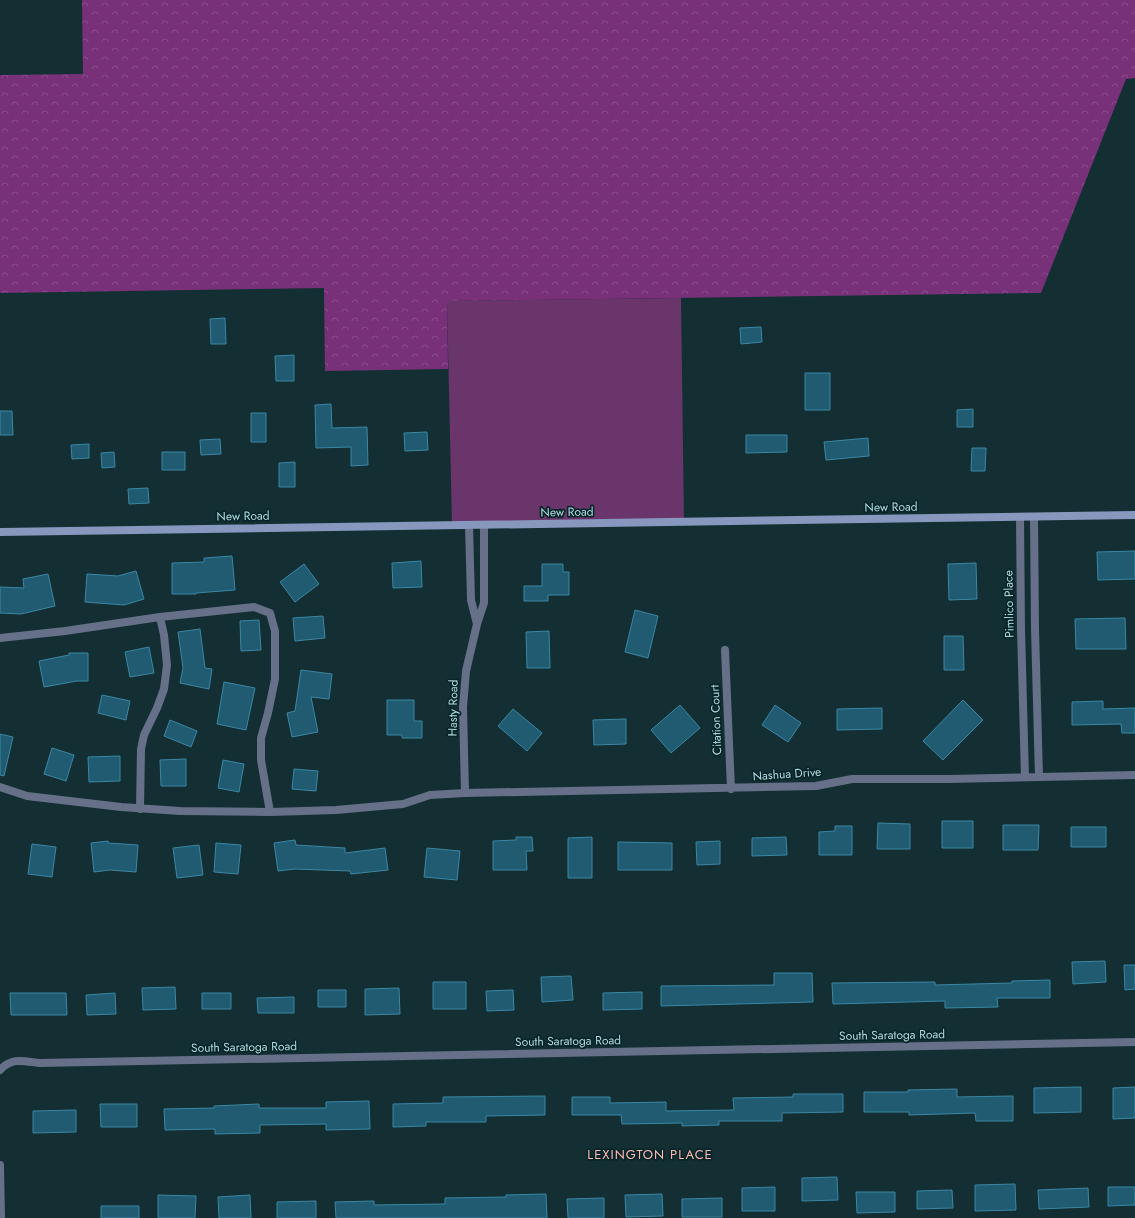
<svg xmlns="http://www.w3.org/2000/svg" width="1135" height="1218" font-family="Jost,sans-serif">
<defs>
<pattern id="forest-crowns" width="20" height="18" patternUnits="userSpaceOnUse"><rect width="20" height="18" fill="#783079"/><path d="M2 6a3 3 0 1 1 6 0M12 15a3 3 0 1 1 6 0" fill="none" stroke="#894d8c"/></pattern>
</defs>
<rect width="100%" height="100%" fill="#132f33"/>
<!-- grass -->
<path fill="#6a356b" d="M681,298L684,522L452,525L447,301Z"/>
<!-- forest -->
<path fill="url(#forest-crowns)" d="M82,0H1135V78L1126,79L1041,293L447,301L448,369L325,371L324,288L0,293V75L83,74Z"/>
<!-- building -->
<path fill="#205b71" stroke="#3b87a5" d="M225,318L226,344H211L210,319Z
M761,327L762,342L741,344L740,328Z
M294,355V381H276L275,356Z
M805,373H830V410H805Z
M331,404L332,428L367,427L368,465L351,466V447L316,448L315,405Z
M973,409V427H957V410Z
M0,411H12L13,435H0Z
M251,413H266V442H251Z
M427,432L428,450L405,451L404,433Z
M746,435H787V452L746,453Z
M868,438L869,456L826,460L824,442Z
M220,439L221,454L201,455L200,440Z
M89,444V458L72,459L71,445Z
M972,448H986L985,471H971Z
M114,452L115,467L102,468L101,453Z
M162,452H185V470H162Z
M295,462V487H279V463Z
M148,488L149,503L129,504L128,489Z
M1135,551V579L1098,580L1097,552Z
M232,556L235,590L196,593V594H172V563L204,562V558Z
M421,561L422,587L393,588L392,563Z
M976,563L977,599L949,600L948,564Z
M304,564L319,584L295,602L280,582Z
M542,564H563V572H569V595H548V601H524V586H542Z
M136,571L144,599L124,605L85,602L87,574L118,576Z
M48,574L55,606L21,614L0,613V587L24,588L23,579Z
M635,610L658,616L648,658L625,652Z
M323,616L325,638L295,641L293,618Z
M1125,618L1126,649H1076L1075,619Z
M259,620L261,650L241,651L240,621Z
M200,629L205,668L212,669L209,689L180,683L183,668L178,632Z
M549,631L550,668H527L526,632Z
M944,636H963L964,670H944Z
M149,647L154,673L130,677L125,652Z
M69,653H88V681H77L44,687L39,661L69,655Z
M301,670L332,674L329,699L311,697L318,732L292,737L287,713L295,711Z
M224,682L255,688L246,730L217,724Z
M102,695L130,701L126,720L98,713Z
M387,700H414V721H422V738H402V735H387Z
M963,700L983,720L943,760L923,741Z
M1103,701V709L1135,708V733H1122L1121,724L1072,725V702Z
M680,705L700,728L671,753L651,730Z
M775,705L801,723L788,742L762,725Z
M882,708V729L837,730V709Z
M513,709L542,733L527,751L498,726Z
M626,719V744L594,745L593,720Z
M170,720L197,731L191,747L164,736Z
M0,734L13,737L4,776L0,775Z
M52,748L74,755L66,781L44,774Z
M120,756V781L89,782L88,757Z
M186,759V786H161L160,760Z
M223,760L244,764L239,792L218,788Z
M294,769L318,771L316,791L292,789Z
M942,821H973V848H942Z
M878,823L910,824V849H877Z
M1003,825H1039L1038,850H1003Z
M835,826H852V855H819V832L835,831Z
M1071,827H1106V847H1071Z
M516,837H532L533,851H526L527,870H493V841L516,840Z
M592,837V878H568V838Z
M786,837L787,855L752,856V838Z
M295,840L296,845L345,848V853L385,848L388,870L351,874L350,871L295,869L278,871L274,843Z
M108,841V843L138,845L136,872L110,870L94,872L91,843Z
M720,841V864L697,865L696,842Z
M618,842L672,843V870H618Z
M216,843L241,845L238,874L214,872Z
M32,844L56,847L52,877L28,874Z
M199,845L203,875L177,878L173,848Z
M427,848L460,851L457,880L424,877Z
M1105,961L1106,982L1073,984L1072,962Z
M1124,965H1135V989L1125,990Z
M774,973H812L813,1002L661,1006V986L774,985Z
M571,976L573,1000L542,1002L541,977Z
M1050,980V998H997L998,1007L945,1008V1001L833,1004L832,983L935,982V985L1012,983V981Z
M433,982H466V1009H433Z
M175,987L176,1009L143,1010L142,988Z
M399,988L400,1014L365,1015V989Z
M318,990H346V1007H318Z
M513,990L514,1010L487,1011L486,991Z
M642,992V1009L603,1010V993Z
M10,993H66L67,1015H11Z
M115,993L116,1014L87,1015L86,995Z
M202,993H231V1009H202Z
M294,997V1013H258L257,998Z
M1081,1087V1112L1034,1113V1088Z
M1135,1087V1118L1113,1119V1088Z
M957,1089V1097L1013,1096V1121H976L975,1113L909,1115V1112H864V1092H908V1090Z
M793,1094H843V1112L782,1113V1121H719V1125L682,1126V1123L622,1124L621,1115H572V1097H610V1103L666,1102V1111L734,1110L733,1098L793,1097Z
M545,1096V1115L486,1116V1122H426V1126L393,1127V1104L443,1103V1097Z
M369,1101L370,1129L326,1130V1124L260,1125V1133L215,1134V1129L165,1130L164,1109L214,1108V1106L259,1104V1108H326V1102Z
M100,1104H137V1127H101Z
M76,1110V1132L33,1133V1111Z
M837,1177L838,1200L802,1201V1178Z
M1015,1184L1016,1210L975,1211V1185Z
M775,1187V1211H742V1188Z
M1108,1187H1135V1205L1108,1206Z
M1088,1188L1089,1207L1039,1209L1038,1190Z
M952,1190L953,1208L917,1209V1191Z
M856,1192H895V1212L857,1213Z
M546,1194L547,1218H336L335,1202L374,1201V1205L445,1204V1198L506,1197V1195Z
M662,1194L663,1216L626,1217L625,1195Z
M158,1195L196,1196L195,1218H158Z
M250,1195L251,1218H219L218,1197Z
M604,1198V1218H568L567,1199Z
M722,1198V1217H682V1199Z
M316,1201V1218H277V1202Z
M101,1206H139V1218H101Z"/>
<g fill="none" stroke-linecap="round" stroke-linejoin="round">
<!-- street -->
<path stroke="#667088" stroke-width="8" d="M1020,517L1021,629L1025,777
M1034,517L1035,629L1039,777
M469,525L471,600L477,624
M0,638L65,631L160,617L254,607L270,613L275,631V679L268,713L261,738V760L270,812
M725,650L731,789
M0,787L27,796L121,807L180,811L270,812L336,810L403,804L430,795L465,793L816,786L852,779H949L1135,775
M465,793L463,707L466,671L477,624L484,603V525
M140,809L141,749L144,735L157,708L164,689L167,665L164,635L160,617
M0,1070C12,1057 23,1061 39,1063L1135,1042
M0,1165L1,1218"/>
<!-- secondary -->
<path stroke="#8797bd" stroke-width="8" d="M0,532L1135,515"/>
</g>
<g text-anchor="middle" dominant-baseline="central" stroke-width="3.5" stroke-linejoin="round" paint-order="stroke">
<!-- street labels -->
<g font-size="12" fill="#b2dbe1" stroke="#082529">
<text transform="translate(891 507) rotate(-1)">New Road</text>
<text transform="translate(567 512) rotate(-1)">New Road</text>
<text transform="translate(243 516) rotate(-1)">New Road</text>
<text transform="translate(1009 604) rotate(-91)">Pimlico Place</text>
<text transform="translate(453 708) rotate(-89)">Hasty Road</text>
<text transform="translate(716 720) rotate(-92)">Citation Court</text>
<text transform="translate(787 774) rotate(-4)">Nashua Drive</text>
<text transform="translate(892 1035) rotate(-1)">South Saratoga Road</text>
<text transform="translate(568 1041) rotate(-1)">South Saratoga Road</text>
<text transform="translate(244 1047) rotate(-1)">South Saratoga Road</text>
</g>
<!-- neighbourhood labels -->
<g font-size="13" letter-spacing="1" fill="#ffbbb2" stroke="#082529">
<text x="650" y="1154">LEXINGTON PLACE</text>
</g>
</g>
</svg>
